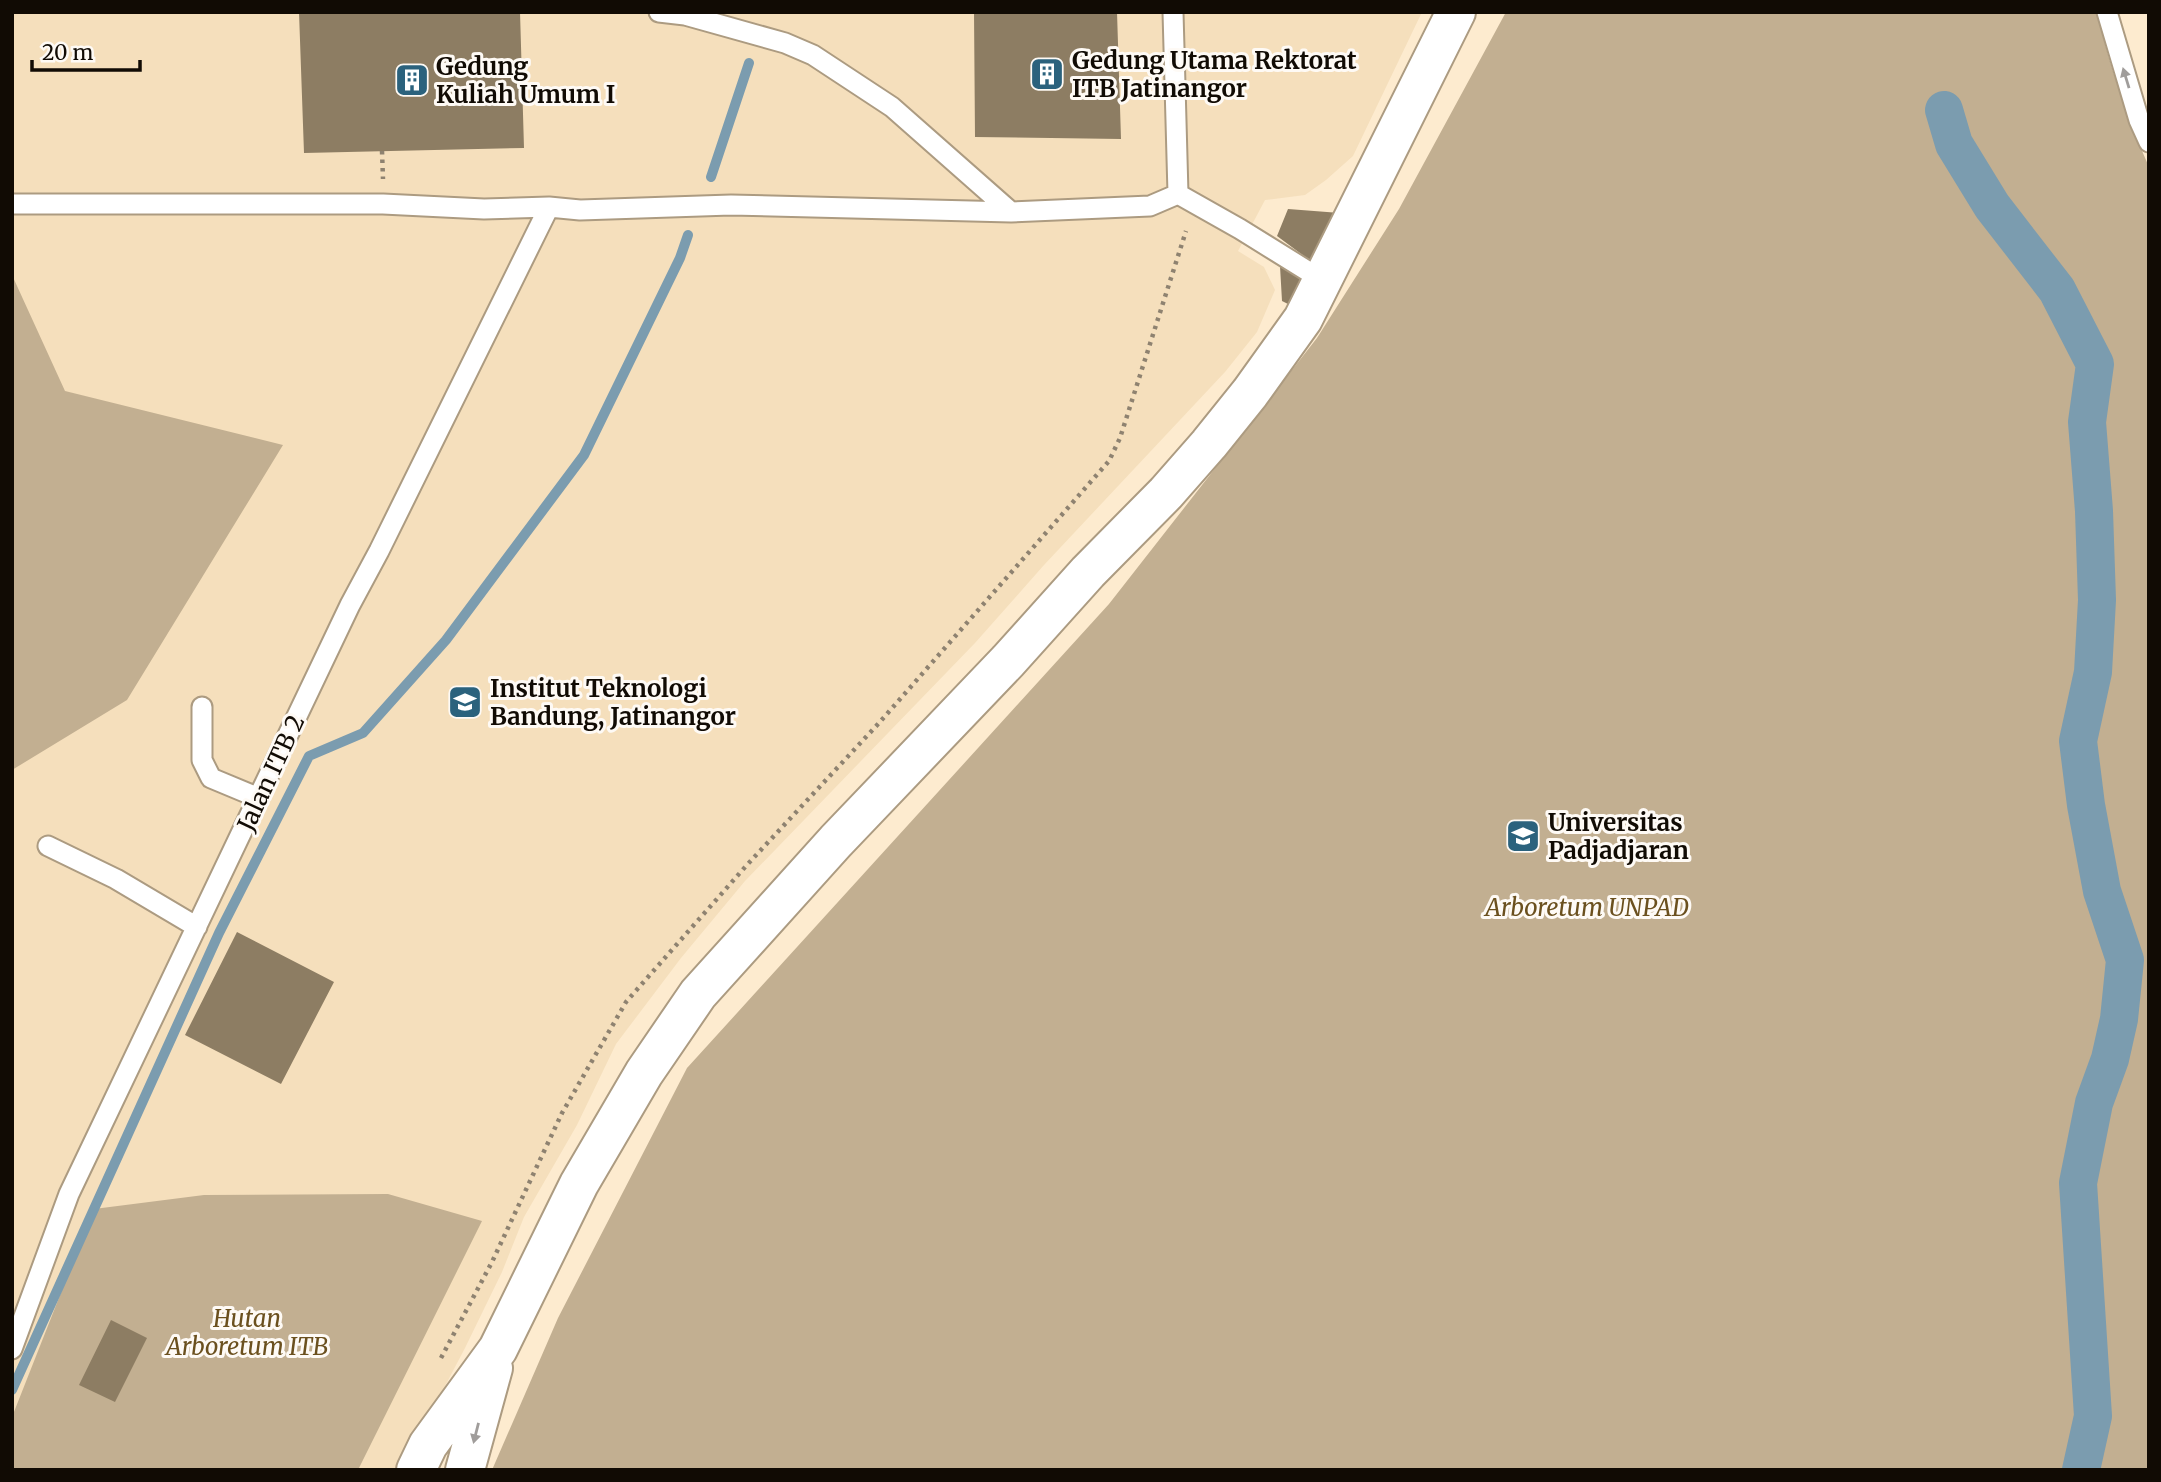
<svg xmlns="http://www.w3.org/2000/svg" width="2161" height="1482" font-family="Merriweather,serif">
<rect width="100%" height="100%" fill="#fdebcf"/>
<!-- built -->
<path fill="#f5dfbc" d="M12,12H1422L1353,156L1326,180L1305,195L1265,200L1238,251L1264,267L1275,290L1257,332L1225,372L1044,565L975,643L745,881L681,958L616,1044L577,1125L524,1217L502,1272L465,1348L401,1470H12Z"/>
<!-- forest -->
<path fill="#c2af91" d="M1506,12H2097C2109,65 2127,117 2149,167V1470H492L558,1318L687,1068L1109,604L1317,338L1399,209Z
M12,275L65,391L283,445L127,700L12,770Z
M388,1194L482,1221L358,1470H12V1417L94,1209L204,1195Z"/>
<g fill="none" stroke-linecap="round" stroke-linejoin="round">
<!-- stream -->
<path stroke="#7b9caf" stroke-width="10" d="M711,177L749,63
M12,1390L219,933L309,756L363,733L446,640L584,455L680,258L688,235"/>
<!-- canal -->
<path stroke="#7b9caf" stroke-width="38" d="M1944,110L1954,144L1992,206L2057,290L2095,364L2087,422L2094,511L2097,600L2093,672L2078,741L2086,805L2102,891L2125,960L2119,1019L2110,1059L2094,1103L2078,1183L2093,1416L2081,1470"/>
</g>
<!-- building -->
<path fill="#8d7d63" d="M299,12H520L524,148L304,153Z
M974,12H1117L1121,139L975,137Z
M1288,209L1340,213L1312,262L1277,236Z
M1280,266L1309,282L1298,309L1282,301Z
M237,932L334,982L281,1084L185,1035Z
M111,1320L147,1338L115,1402L79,1385Z"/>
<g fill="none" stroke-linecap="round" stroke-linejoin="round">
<!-- service casing -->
<g stroke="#ac9b81" stroke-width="23">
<path id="service" d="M659,12L685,15L785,43L813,55L892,107L1011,212
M1173,12L1178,194
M2107,12L2139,120L2149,142
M1178,194L1240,229L1322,280
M12,204H383L484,209L549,207L580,210L731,205L1011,212L1150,206L1178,194
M202,707V760L211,778L259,798
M48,846L116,879L197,927
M12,1349L69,1194L350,605L379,551L549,207"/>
</g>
<!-- secondary casing -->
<g stroke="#ac9b81" stroke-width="42">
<path id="secondary" d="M416,1470L428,1445L498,1349L579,1184L644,1073L698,994L836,841L1008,661L1088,572L1166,493L1209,444L1250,393L1303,319L1456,12
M465,1470L493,1368"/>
</g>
<!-- path -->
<path stroke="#8e8270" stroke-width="4.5" stroke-dasharray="3.5 5" stroke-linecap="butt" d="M382,151L383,179
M441,1358L492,1262L562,1113L626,1002L746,866L879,723L1109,461L1120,438L1186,231"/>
<!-- service -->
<use href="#service" stroke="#fff" stroke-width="19"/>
<!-- secondary -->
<use href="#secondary" stroke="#fff" stroke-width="38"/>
</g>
<!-- one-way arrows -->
<defs><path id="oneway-solid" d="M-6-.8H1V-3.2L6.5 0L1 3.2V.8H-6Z" transform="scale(1.75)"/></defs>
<g fill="#a09d9b">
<use href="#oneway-solid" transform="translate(2126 78) rotate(-107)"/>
<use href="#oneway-solid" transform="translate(476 1433) rotate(104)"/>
</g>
<!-- icons -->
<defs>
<g id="building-square" transform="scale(1.75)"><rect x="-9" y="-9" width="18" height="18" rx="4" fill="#2b627d" stroke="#fefaf5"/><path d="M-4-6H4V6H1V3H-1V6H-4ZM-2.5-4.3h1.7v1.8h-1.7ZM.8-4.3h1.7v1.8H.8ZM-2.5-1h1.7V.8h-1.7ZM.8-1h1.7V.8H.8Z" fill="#fff"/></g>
<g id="university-square" transform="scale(1.75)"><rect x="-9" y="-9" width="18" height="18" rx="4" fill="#2b627d" stroke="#fefaf5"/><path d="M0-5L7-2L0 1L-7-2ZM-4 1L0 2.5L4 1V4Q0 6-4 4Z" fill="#fff"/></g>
</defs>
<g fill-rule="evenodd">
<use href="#building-square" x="1047" y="74"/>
<use href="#building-square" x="412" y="80"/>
<use href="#university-square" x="465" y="702"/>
<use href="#university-square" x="1523" y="836"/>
</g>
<g text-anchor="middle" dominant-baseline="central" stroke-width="6" stroke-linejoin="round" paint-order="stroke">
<!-- poi labels -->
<g font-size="24" font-weight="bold" fill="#110b04" stroke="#fefaf5" text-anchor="start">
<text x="1072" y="60">Gedung Utama Rektorat<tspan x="1072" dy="28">ITB Jatinangor</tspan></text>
<text x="436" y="66">Gedung<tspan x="436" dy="28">Kuliah Umum I</tspan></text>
<text x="490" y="688">Institut Teknologi<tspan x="490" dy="28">Bandung, Jatinangor</tspan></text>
<text x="1548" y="822">Universitas<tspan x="1548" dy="28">Padjadjaran</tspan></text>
</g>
<!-- street labels -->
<g font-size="24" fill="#110b04" stroke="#fefaf5">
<text transform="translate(271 773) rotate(-65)">Jalan ITB 2</text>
</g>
<!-- park labels -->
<g font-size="24" font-style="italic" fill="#6b501e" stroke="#fefaf5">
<text x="1587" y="907">Arboretum UNPAD</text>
<text x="247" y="1318">Hutan<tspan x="247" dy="28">Arboretum ITB</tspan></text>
</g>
</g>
<!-- border -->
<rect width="2161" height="1482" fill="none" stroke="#110b04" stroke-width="28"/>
<!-- scale -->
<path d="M32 60v10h108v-10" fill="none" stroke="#110b04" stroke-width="3.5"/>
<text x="42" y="60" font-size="21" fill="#110b04" stroke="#fefaf5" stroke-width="5" paint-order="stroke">20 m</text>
</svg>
